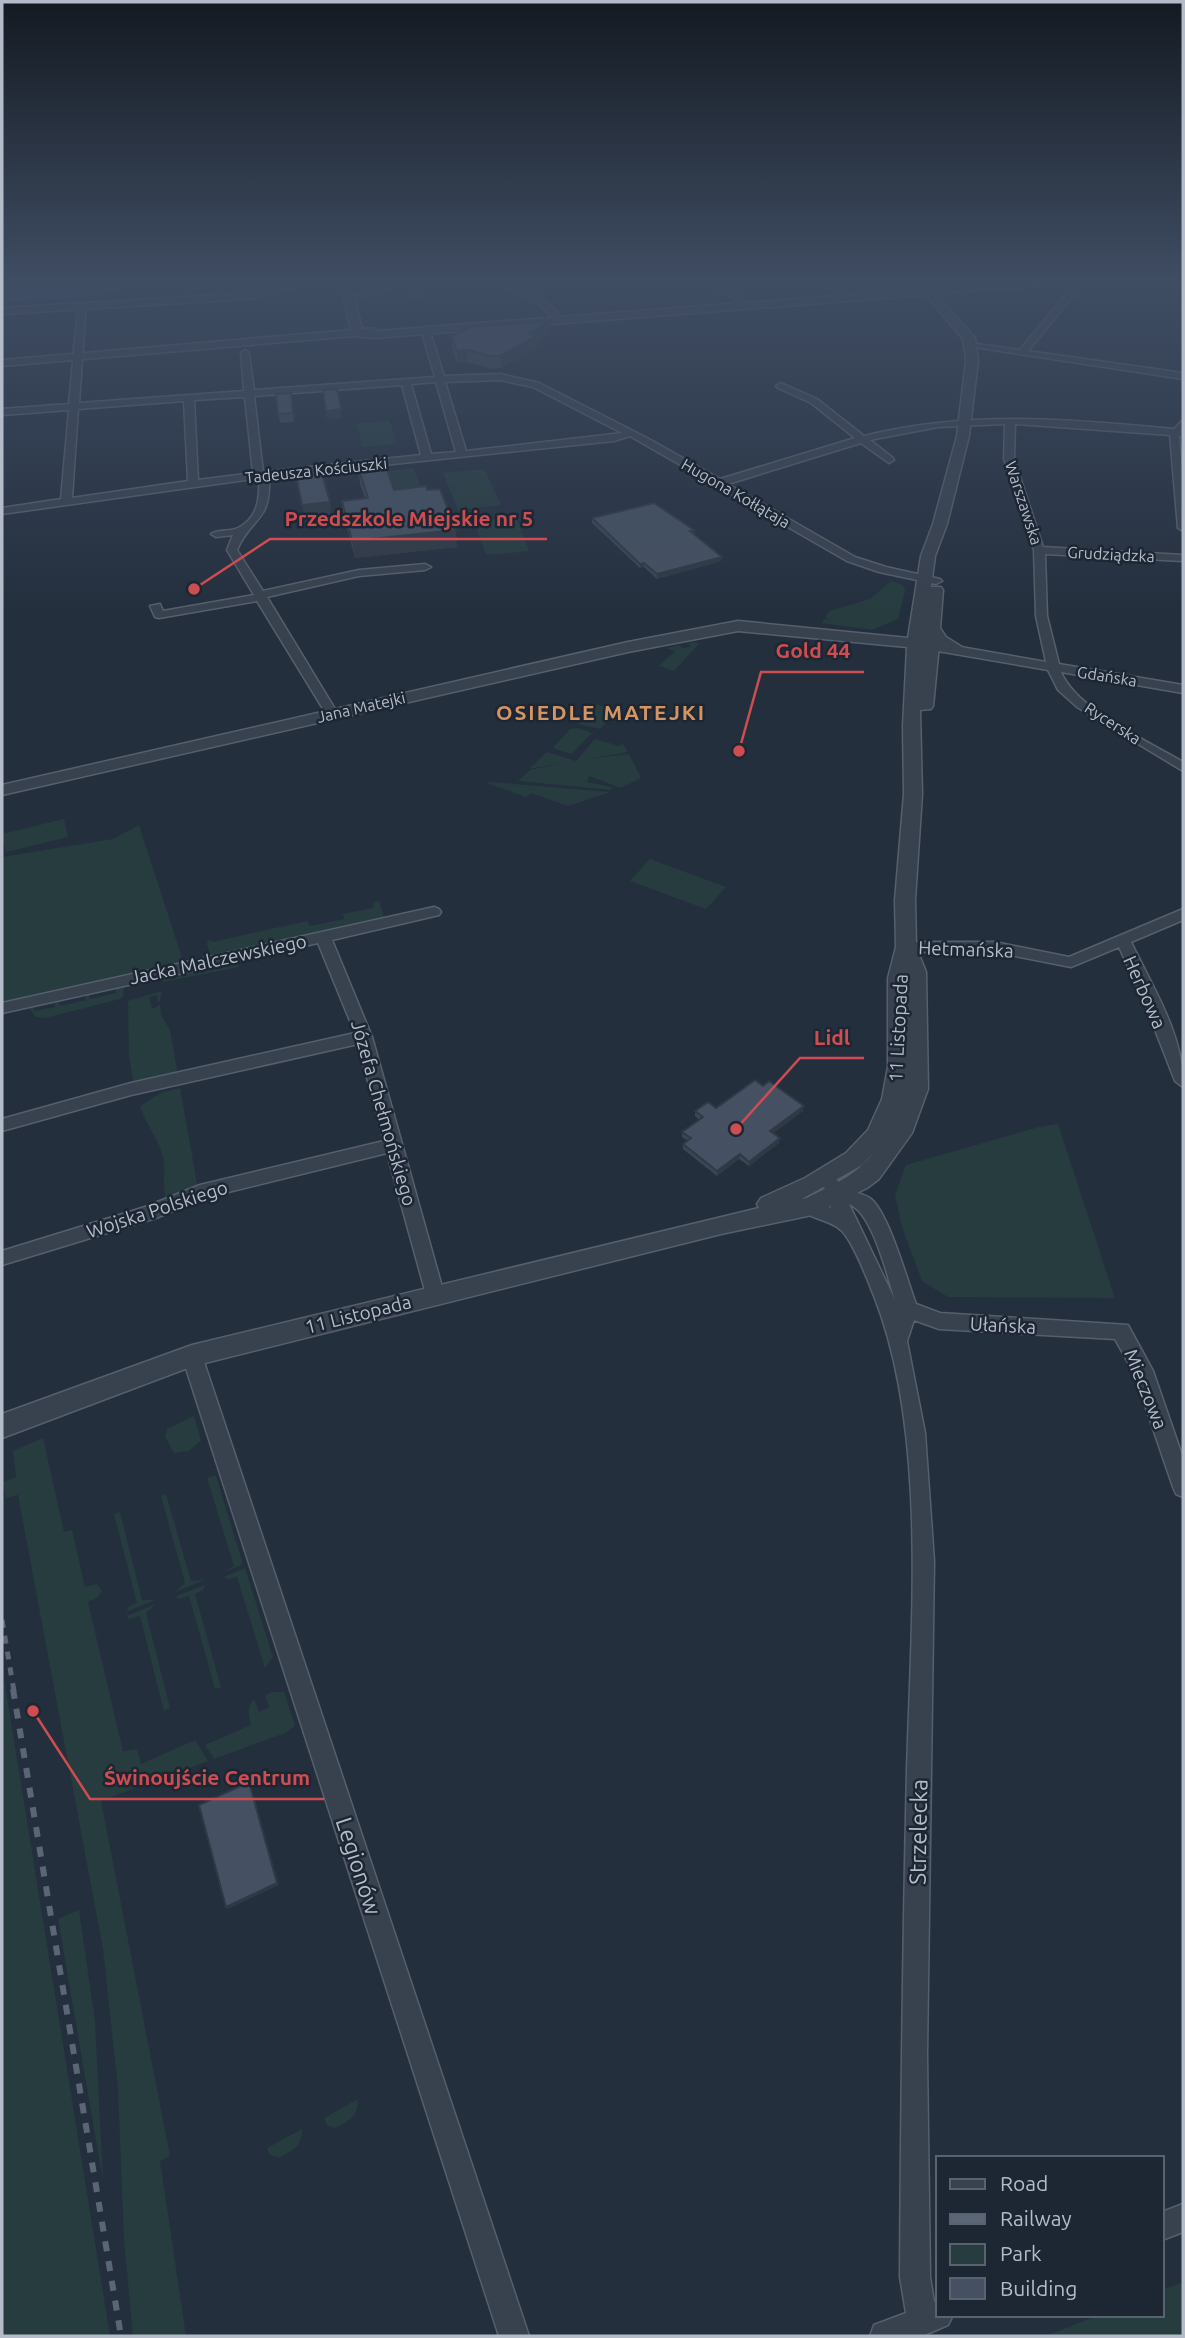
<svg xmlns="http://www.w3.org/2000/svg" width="1185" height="2338" font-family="Ubuntu,sans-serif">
<rect width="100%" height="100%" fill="#242f3e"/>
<!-- green -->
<path fill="#263c3f" d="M390,421L396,444L362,447L357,423Z
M414,468L421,488L395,491L388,471Z
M484,469L501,505L458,510L443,473Z
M516,517L529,551L486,555L474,521Z
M891,581L903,585L905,591L898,619L872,630L822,623L824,619L832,620L825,618L829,611L870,599Z
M692,642L708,645L699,644L674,671L659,666L675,651L666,648L679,645L682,648L691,647L688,643Z
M596,704L612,709L616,714L600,729L578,724Z
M577,728L592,733L571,754L553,748L570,729Z
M595,739L619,746L623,744L628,752L586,759L629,754L641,778L621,788L589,776L587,782L611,787L612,790L518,781L530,770L568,762L529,769L547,752L576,761Z
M491,782L610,792L568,806L531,793L526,797L487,783Z
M64,819L68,837L6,852L2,834Z
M139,825L183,961L2,1002V857L113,839Z
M650,859L726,887L706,909L630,881Z
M379,901L384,917L382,919L214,957L209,955L207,941L211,940L212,942L307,921L310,926L344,919L343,914L373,908L374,902Z
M239,959V967L163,982L161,976Z
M124,985L123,997L120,999L45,1018L36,1017L28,1006L33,1005L34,1011L55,1007L54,1000L58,999L60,1006L86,1000L85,993H89L90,999L116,993V987Z
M162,991L160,1001L157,1002V995L149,997L152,1009L160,1005L161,1015L170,1030L178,1075L134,1085L129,1057L128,1001Z
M180,1088L198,1189L168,1202C160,1186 167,1173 163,1157C159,1139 145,1124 140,1106L161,1093Z
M1058,1124L1115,1298L948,1297L922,1281L902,1227L895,1195L906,1165L1039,1127Z
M194,1416L201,1440L189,1451L174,1453L165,1437L167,1429Z
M43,1438L64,1532L72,1530L85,1587L97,1584L102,1591L98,1597L88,1602L123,1751L137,1749L141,1764L195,1740L208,1761L101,1801L170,2156L160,2161L186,2336H133L124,2240L118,2088L103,1949L18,1495L6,1498L3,1482L16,1477L13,1451Z
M212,1476H216L243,1564L223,1573L234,1566L207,1478Z
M166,1494L191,1581L204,1580L175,1592L185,1583L161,1496Z
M120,1512L142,1600H155L126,1612L129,1606L137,1603L114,1514Z
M245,1568L273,1657L265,1668L237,1577L228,1579L224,1577Z
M205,1585L203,1590L195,1594L221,1687L215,1689L189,1596L179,1599L176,1596Z
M156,1604L146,1613L170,1708L164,1711L140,1616L129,1619L127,1616Z
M2,1666L110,2336H2Z
M273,1692H284L295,1726L285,1733L214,1759L205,1745L251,1725C249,1715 246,1708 254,1699L259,1712L269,1707L265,1695Z
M79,1910L95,2021L103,2181L58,1919Z
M358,2099C358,2117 350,2120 335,2128L327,2125L324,2118Z
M302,2129C302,2147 293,2150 279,2158L270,2155L267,2148Z
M1183,2282V2336H1046L1099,2315H1162V2290Z"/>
<!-- water -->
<path fill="#394c67" d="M2,283H159L84,297L2,303Z"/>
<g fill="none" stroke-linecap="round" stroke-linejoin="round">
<!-- minor casing -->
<g stroke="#565f6c" stroke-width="3">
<path id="minor" d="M395,283H407L352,301L345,299Z
M495,283C520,283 548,299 563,319L556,321L537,303Z
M566,283H574L575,284L571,286Z
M710,283H719L751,305L744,307Z
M826,283H835L854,297L847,299Z
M1072,283H1080L1081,286L1028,351L1183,373V379L967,346L971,343L1020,350L1073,286Z
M82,303L86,306L79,403L244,391L241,353L245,350L249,353L254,390L435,377L421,329L425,326L429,329L444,376L500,374L539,383L649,439L720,479L855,438L811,403L778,388L776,386L781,383L817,399L864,436C967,410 1070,419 1174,429L1183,420V436H1179L1183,479V531L1178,528L1170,435L1015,424L1014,459L1043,547L1183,555V561L1045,554L1047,616L1059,664L1183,685V693L1061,672C1077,710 1148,741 1183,762V771L1077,707L1058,690L1048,670L932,650L926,646L932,642L1046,662L1036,616L1034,550L1004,459L1005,424L938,427L870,440L893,458L894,460L889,463L861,443L728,484L855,557L886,567L940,579L942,581L936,584L879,572L847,561L630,436L614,441L269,477C271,524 252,515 237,550L263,591L359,570L425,564L431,567L425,570L359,576L267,597L338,714L336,717H328L257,601L159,618L155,617L150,606L160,604L163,611L254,595L227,550L233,535L216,537L211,534C219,529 229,532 238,528C258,518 260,498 259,478L2,514V508L61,499L69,410L2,415V409L69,404L78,306ZM500,380L533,387L622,433L466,451L445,382ZM436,382L456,452L431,454L411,384ZM402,385L421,455L263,472L254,396ZM245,397L253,473L198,480L194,400ZM184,401L188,481L72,498L78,409Z
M434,907L439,909L441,912L439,915L332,940L372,1037L444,1294L442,1299L435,1302L428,1299L426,1294L387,1153L204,1198L156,1218L2,1265V1251L145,1207L200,1185L384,1141L358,1044L131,1095L2,1131V1119L131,1083L355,1033L318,943L2,1013V1003Z
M1183,909V920L1131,942C1152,986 1185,1037 1183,1087L1175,1081L1145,1004L1119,947L1071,967L995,952H906L898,947L906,942H995L1069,957Z
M825,1171C835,1174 837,1183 846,1188C853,1193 864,1193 871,1199C889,1214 907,1280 916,1304L940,1313L1128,1325L1153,1371L1183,1458V1497L1176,1494L1173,1487L1134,1373L1115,1339L939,1329L914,1320L907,1341L925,1433L934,1561L927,2055L930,2277L934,2302L938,2300V2315H953L948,2325L922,2336H870L874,2325L906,2313L900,2277C901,2108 903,1939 907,1770C911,1625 928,1432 874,1296C867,1278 854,1244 842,1231C831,1219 807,1220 800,1206L803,1201L809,1199L831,1208L830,1195L816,1178L819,1173ZM849,1204C873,1213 887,1276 895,1300Z
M192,1348L199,1350L202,1356L529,2336H499L182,1356L185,1350Z
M1183,2204V2232L1162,2240V2212Z"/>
</g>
<!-- tertiary casing -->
<g stroke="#565f6c" stroke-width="3">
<path id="tertiary" d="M296,283H315L250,299L2,314V308L250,293Z
M332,283H343L352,291L362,329L373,328L378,331L1002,283H1046L1041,286L936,294L975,338L978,360L969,436L947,524L935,556L931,587H941L943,590L940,628L946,637L965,649L957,654L939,645L933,706L931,709L920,710L922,794L915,900L916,947L926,972L928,1089L912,1133L879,1179L867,1188L812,1215L721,1234L193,1366L2,1438V1414L192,1345L759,1208L757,1204L761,1198L805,1178L846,1153L868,1130L882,1099L888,1067V978L896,947L895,900L904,794L903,726L907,647L738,631L628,652L2,795V785L628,642L738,621L908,638L921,556L933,524L957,436L966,360L963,339L926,295L374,338L355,336L2,366V360L351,330L342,292ZM873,1153C856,1176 832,1185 807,1198L802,1199L862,1165Z"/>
</g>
<!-- minor -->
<use href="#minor" fill="#38414e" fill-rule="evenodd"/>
<!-- tertiary -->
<use href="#tertiary" fill="#38414e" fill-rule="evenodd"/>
<!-- rail-far1 -->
<path stroke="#5a6575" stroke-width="5" stroke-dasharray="8 8" stroke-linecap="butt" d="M2,1620L14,1691"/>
<!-- rail -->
<path stroke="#5a6575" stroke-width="6" stroke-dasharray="10 10" stroke-linecap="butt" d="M13,1689L121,2336"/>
</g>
<!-- wall -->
<path fill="#3b4654" d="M407,284L424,294V298L411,299Z
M551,333L538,340V347L501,368L492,369L467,362L457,363L452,348L451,336Z
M291,393L294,422L280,423L276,394Z
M358,467L394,490L457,547L355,558L344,517L342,501L365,498L360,484Z
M592,518L694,530L693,534L721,561L657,579L644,567L640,568L592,523Z
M716,1108L803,1111L773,1133L779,1143L749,1166L739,1159L717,1176L683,1149V1144L688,1141L682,1137V1132L699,1120L695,1116V1111Z"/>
<!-- shaded-wall -->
<path fill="#303945" d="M550,321L551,333L538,340V347L501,368L500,356L529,333Z
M467,350V362L457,363V351Z
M341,409L342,418L327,419L326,411Z
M330,502L331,515L304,518L302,505Z
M456,530L457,547L355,558L352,541Z
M722,557L721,561L657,579V574Z
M644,563V567L640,568V564Z
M804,1106L803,1111L770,1136V1131Z
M780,1138L779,1143L749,1166V1162Z
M740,1154L739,1159L717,1176V1171Z
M249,1782L250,1785L279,1885L228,1909L226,1907Z"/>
<!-- building -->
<path fill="#455162" stroke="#303945" stroke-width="2" d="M420,283L424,294L410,295L407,284Z
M550,321L529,333L538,335L500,356H491L467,350L457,351L451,336L469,327Z
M337,389L341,409L326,411L323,390Z
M291,393L293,413L278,414L276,394Z
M385,464L394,490L426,486L427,490L440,489L456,530L352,541L342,501L368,498L358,467Z
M322,474L330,502L302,505L296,475Z
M654,503L694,530L690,531L722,557L657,574L644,563L640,564L592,518Z
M755,1080L763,1086L769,1081L804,1106L770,1131L780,1138L749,1162L740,1154L717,1171L683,1144L691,1138L682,1132L703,1117L695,1111L708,1102L716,1108Z
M249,1782L277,1883L226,1907L199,1805Z"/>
<!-- sky -->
<linearGradient id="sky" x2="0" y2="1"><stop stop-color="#141a22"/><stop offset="0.46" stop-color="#3f4d63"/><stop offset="1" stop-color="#3f4d63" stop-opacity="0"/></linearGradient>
<rect width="1185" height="610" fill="url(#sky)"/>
<g text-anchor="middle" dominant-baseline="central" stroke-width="5" stroke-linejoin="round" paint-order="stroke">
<!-- far-street labels -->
<g font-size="16" fill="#b4bcc9" stroke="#1d2633">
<text transform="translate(316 470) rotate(-6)">Tadeusza Kościuszki</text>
<text transform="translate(736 493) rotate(30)">Hugona Kołłątaja</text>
<text transform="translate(1024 503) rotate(72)">Warszawska</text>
<text transform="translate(1111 554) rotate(3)">Grudziądzka</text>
<text transform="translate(1107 676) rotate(9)">Gdańska</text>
<text transform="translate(361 707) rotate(-13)">Jana Matejki</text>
<text transform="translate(1113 723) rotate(33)">Rycerska</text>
</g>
<!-- street labels -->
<g font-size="19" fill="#b4bcc9" stroke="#1d2633">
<text transform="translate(966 949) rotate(2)">Hetmańska</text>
<text transform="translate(218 959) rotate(-12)">Jacka Malczewskiego</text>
<text transform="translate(1145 992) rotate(66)">Herbowa</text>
<text transform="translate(898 1028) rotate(-87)">11 Listopada</text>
<text transform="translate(384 1113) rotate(74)">Józefa Chełmońskiego</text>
<text transform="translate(157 1209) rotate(-18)">Wojska Polskiego</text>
<text transform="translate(358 1314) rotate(-14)">11 Listopada</text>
<text transform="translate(1003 1325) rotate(3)">Ułańska</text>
<text transform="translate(1146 1389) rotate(68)">Mieczowa</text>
</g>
<!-- far-district labels -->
<g font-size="21" font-weight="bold" letter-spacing="2" fill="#d59563" stroke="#1d2633">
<text x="601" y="712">OSIEDLE MATEJKI</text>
</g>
<!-- near-street labels -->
<g font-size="23" fill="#b4bcc9" stroke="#1d2633">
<text transform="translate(918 1832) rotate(-89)">Strzelecka</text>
<text transform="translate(359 1866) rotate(72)">Legionów</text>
</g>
</g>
<!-- callouts -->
<path fill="none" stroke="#ce4d50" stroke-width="2.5" d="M194 589L270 539H547M739 751L761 672H864M736 1129L800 1058H864M33 1711L90 1799H324"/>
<g fill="#ce4d50" stroke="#1d2633" stroke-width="2.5">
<circle cx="194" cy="589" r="7"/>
<circle cx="739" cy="751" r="7"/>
<circle cx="736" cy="1129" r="7"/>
<circle cx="33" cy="1711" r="7"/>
</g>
<g font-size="21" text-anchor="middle" font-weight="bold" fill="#ce4d50" stroke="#1d2633" stroke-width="5" stroke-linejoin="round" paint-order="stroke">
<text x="409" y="526">Przedszkole Miejskie nr 5</text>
<text x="813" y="658">Gold 44</text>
<text x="832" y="1045">Lidl</text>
<text x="207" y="1785">Świnoujście Centrum</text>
</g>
<!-- border -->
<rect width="1185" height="2338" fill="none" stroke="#b4bcc9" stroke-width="7"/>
<!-- legend -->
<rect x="936" y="2156" width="228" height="161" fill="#1d2633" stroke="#59626f" stroke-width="2"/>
<rect x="950" y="2179" width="35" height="10" fill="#38414e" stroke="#59626f" stroke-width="2"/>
<text x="1000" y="2191" font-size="21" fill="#b4bcc9">Road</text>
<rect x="950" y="2214" width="35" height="10" fill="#5a6575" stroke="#59626f" stroke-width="2"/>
<text x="1000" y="2226" font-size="21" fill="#b4bcc9">Railway</text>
<rect x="950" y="2244" width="35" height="21" fill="#263c3f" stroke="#59626f" stroke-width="2"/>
<text x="1000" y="2261" font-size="21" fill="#b4bcc9">Park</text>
<rect x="950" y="2278" width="35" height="21" fill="#455162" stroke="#59626f" stroke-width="2"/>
<text x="1000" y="2296" font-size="21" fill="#b4bcc9">Building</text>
</svg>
